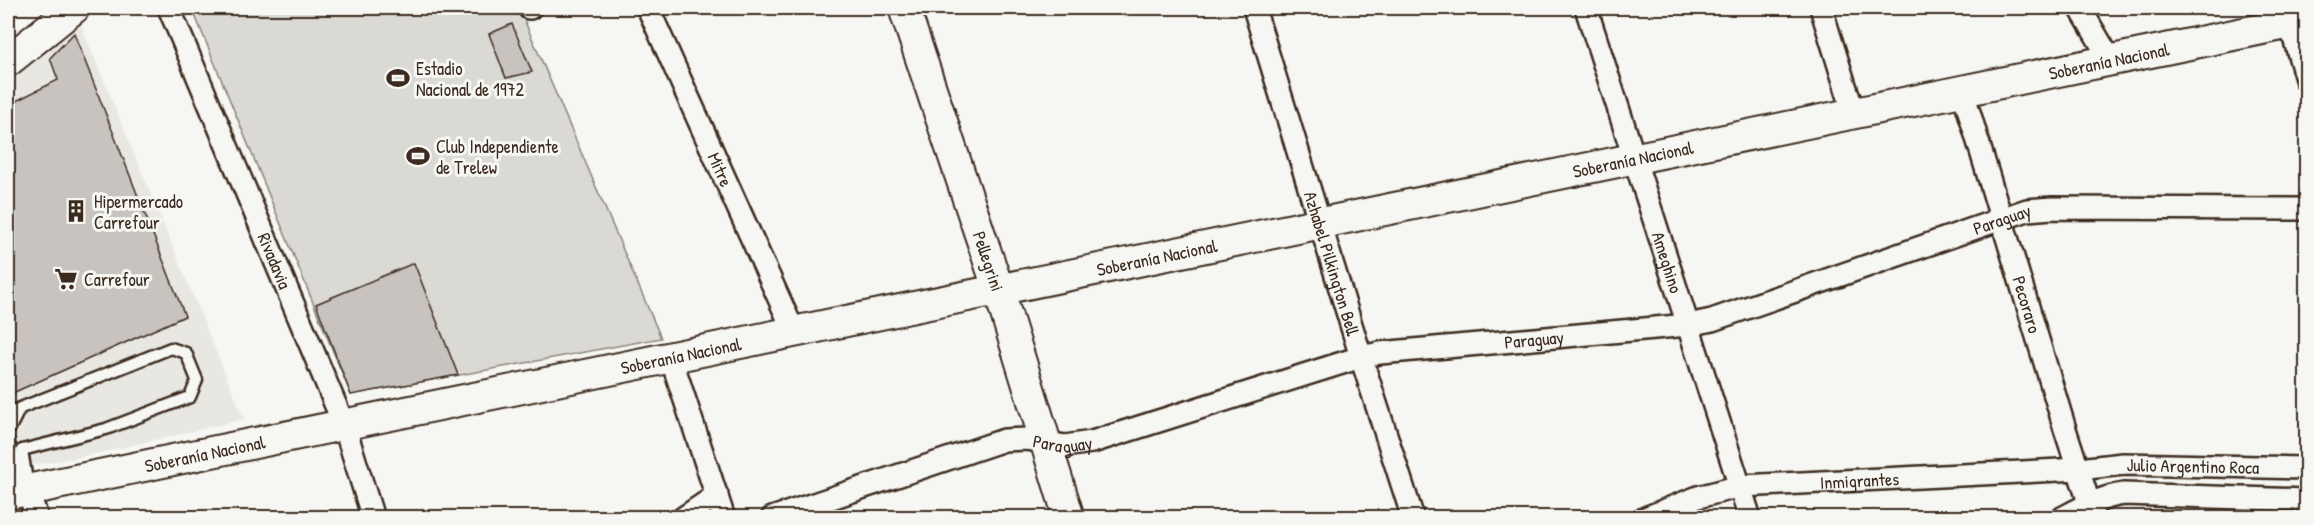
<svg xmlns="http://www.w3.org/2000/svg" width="2314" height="525" font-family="'Patrick Hand',sans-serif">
<rect width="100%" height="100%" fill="#f6f6f2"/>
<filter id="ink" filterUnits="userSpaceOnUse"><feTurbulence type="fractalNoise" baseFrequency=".0167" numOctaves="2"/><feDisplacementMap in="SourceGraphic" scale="12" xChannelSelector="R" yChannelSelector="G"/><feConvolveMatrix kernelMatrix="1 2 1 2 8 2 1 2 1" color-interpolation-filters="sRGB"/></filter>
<g filter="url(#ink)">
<!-- built -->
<path fill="#e8e7e2" d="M80,23L244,419L86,456L8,469V81Z"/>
<!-- green -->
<path fill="#dad9d3" stroke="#8a8278" stroke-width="1.5" d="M192,8H519L661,338L351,395Z"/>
<!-- building -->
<path fill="#c8c3be" stroke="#3b2a1e" stroke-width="1.5" d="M512,24L532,72L506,78L489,34Z
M74,33L185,316L8,395V105L58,80L50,58Z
M414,263L458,375L351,395L316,304Z"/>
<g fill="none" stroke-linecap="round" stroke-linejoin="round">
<!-- lane casing -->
<g stroke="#3b2a1e" stroke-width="15">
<path id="lane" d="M8,413L171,348L186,353L197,380L190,397L106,429L22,450L28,487
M8,432L20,408
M8,440L13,455
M8,456L13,455L19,491"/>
</g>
<!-- street casing -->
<g stroke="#3b2a1e" stroke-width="26">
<g id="street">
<path id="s1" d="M169,8L344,425L373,518"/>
<path d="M529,8H530"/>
<path id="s2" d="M648,8L794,332"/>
<path id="s3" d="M1254,8L1361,357L1413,518"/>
<path id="s4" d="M1586,8L1750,518"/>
<path d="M1821,8L1854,114"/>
<path d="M2080,8L2111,61"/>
<path d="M2290,24L2306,79"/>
<path id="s5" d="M1963,92L2065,429L2094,518"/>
<path d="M671,358L724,518"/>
<path d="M28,490L37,518"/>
<path d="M683,518L717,495"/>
<path id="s6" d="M772,518L1004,440L1027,439L1065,446L1092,442L1361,357L1380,353L1688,325L1712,320L2027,210L2052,208L2306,209"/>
<path id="s7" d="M1645,518L1698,497L1741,486L2079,469L2123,464L2306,468"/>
<path d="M2062,518C2083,507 2101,497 2124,494L2306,500"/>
</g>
</g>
<!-- secondary casing -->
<g stroke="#3b2a1e" stroke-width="34">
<g id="secondary">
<path id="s8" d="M904,8L999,291L1069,518"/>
<path d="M8,61L74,8"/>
<path id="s9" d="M8,494L2306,20"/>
</g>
</g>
<!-- lane -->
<use href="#lane" stroke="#f6f6f2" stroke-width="10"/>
<!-- street -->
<use href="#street" stroke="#f6f6f2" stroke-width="21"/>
<!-- secondary -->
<use href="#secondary" stroke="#f6f6f2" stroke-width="30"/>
</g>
</g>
<!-- icons -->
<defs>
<g id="stadium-bare" transform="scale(1.8)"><path d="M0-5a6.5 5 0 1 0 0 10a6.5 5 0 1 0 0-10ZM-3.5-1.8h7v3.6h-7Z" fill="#3b2a1e" stroke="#f6f6f2" stroke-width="2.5" paint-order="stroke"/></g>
<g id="building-bare" transform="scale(1.8)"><path d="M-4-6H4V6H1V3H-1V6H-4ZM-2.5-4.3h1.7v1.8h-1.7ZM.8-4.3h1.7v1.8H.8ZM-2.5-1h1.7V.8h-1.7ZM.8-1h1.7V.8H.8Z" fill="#3b2a1e" stroke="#f6f6f2" stroke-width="2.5" paint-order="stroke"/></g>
<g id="supermarket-bare" transform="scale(1.8)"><path d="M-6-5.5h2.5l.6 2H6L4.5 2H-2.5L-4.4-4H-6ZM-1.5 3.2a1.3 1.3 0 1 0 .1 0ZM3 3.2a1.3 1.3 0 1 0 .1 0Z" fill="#3b2a1e" stroke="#f6f6f2" stroke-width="2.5" paint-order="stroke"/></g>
</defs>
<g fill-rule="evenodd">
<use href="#stadium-bare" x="398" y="78"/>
<use href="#stadium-bare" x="418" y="156"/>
<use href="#building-bare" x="76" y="211"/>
<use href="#supermarket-bare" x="66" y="279"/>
</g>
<g text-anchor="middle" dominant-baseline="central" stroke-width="6" stroke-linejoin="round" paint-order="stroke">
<!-- street labels -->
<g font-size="18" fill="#3b2a1e" stroke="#f6f6f2">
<text stroke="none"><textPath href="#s9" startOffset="2145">Soberanía Nacional</textPath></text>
<text stroke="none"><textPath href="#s9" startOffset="1659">Soberanía Nacional</textPath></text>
<text stroke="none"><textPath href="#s2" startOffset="177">Mitre</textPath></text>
<text stroke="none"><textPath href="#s6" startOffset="1276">Paraguay</textPath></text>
<text stroke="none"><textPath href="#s9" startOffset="1173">Soberanía Nacional</textPath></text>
<text stroke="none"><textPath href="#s1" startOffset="274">Rivadavia</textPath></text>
<text stroke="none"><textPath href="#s8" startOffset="267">Pellegrini</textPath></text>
<text stroke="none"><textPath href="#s4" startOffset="267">Ameghino</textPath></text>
<text stroke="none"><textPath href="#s3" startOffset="267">Azhabel Pilkington Bell</textPath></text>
<text stroke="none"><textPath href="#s5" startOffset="222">Pecoraro</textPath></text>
<text stroke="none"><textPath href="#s6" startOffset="790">Paraguay</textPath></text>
<text stroke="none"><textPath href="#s9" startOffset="687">Soberanía Nacional</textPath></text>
<text stroke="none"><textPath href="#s6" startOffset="304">Paraguay</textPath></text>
<text stroke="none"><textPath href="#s9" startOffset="201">Soberanía Nacional</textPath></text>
<text stroke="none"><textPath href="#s7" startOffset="554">Julio Argentino Roca</textPath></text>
<text stroke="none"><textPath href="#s7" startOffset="220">Inmigrantes</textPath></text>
</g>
<!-- poi labels -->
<g font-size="18" fill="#3b2a1e" stroke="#f6f6f2" text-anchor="start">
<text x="416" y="68">Estadio<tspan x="416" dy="21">Nacional de 1972</tspan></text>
<text x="436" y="146">Club Independiente<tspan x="436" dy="21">de Trelew</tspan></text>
<text x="94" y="201">Hipermercado<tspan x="94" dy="21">Carrefour</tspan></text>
<text x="84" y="279">Carrefour</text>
</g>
</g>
<!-- margin -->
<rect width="2314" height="525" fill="none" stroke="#f6f6f2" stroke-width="30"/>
<rect x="15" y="15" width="2284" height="495" fill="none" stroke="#3b2a1e" stroke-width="2" filter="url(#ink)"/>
</svg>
